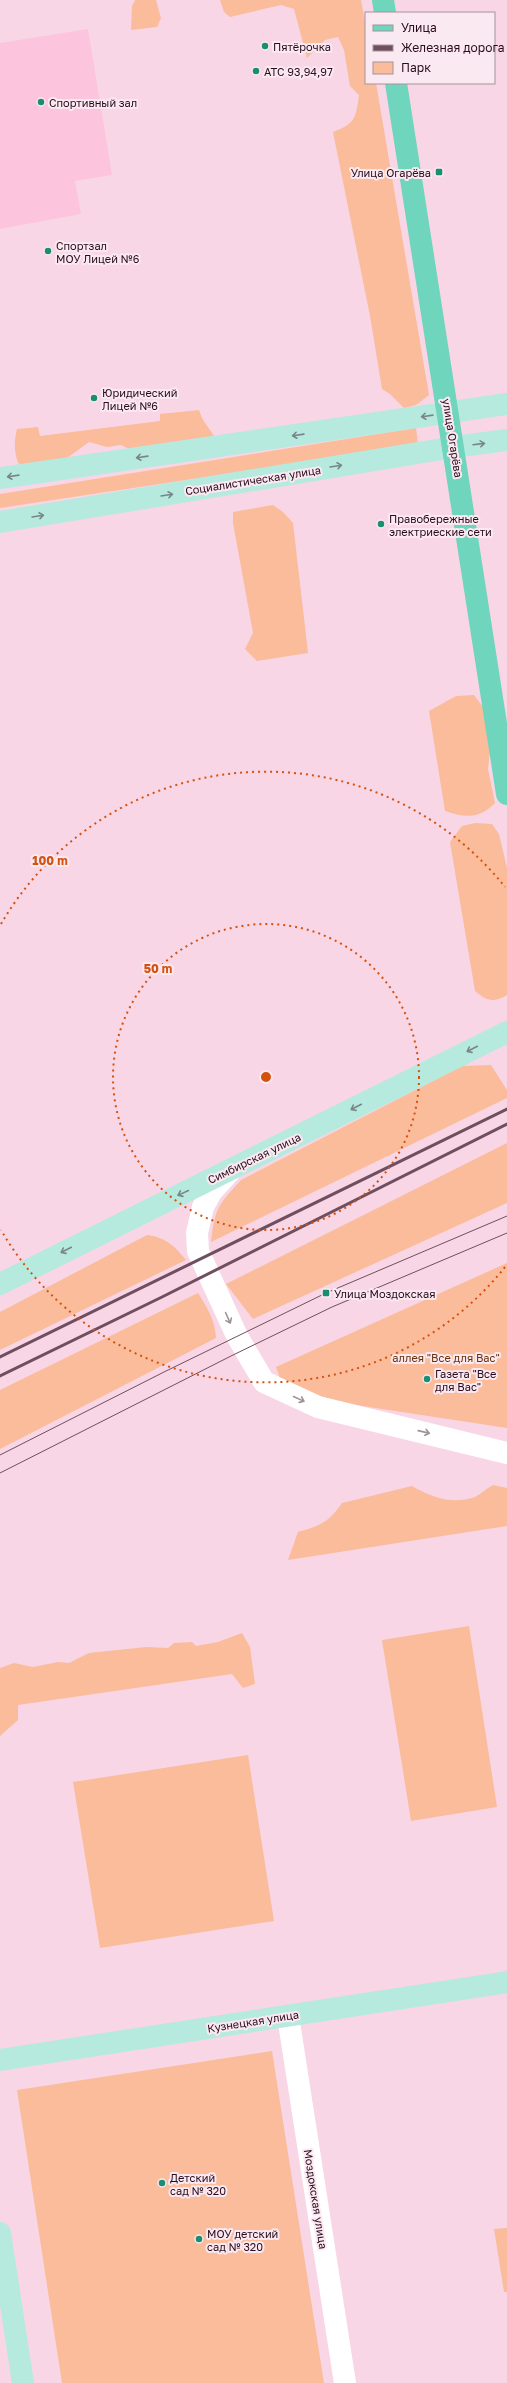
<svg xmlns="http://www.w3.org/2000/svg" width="507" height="2383" font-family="'Golos Text',sans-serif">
<rect width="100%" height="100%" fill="#f9d6e5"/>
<!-- built -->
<path fill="#fcc4dd" d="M88,29L112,175L75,181L81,214L0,229V43Z"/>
<!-- green -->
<path fill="#fabc9a" d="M135,0H156L161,18L157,27L131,30L132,6Z
M220,0H361L366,27V83H376L429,395L416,405L404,408L390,394L382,389L370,316L333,132C355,124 356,118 359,95L350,86L344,50L338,37L325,40L307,58L294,9L281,5L230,17L224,12Z
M199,410C202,422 212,430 217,442L133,451L121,445L107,447L89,442L63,461L26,467L18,463C14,451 14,441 17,429L38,427L40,436L160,421V414Z
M416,428L418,445L0,508V494Z
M273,505L283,512L293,523L308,653L257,661L245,649L253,633L233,523V512Z
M474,695L486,711L490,751L488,769L495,803C479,819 465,818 445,811L429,711L456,696Z
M475,823L492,824L499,834L507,868V995C493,1003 487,1001 475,991L450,842L462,826Z
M491,1065L507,1090V1098L211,1242C215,1208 218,1205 241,1180L462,1066Z
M507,1143V1203L253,1319L226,1284Z
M147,1235C165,1237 175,1246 186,1260L0,1350V1312Z
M507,1263V1428L336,1402L282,1384L276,1367Z
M198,1293C207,1307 215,1320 216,1338L0,1449V1390Z
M493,1485L507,1488V1526L288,1560L298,1532C320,1526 329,1522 342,1503L412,1486C431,1497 452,1505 475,1497C481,1494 487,1488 493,1485Z
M469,1626L497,1807L411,1821L382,1640Z
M242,1633L250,1647L255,1684L243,1688L232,1674L18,1705V1720L0,1736V1668L14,1663L33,1667L58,1662L69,1663L89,1653L146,1647L168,1648L174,1643L192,1642L196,1646L218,1642Z
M248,1755L274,1921L100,1948L73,1782Z
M272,2051L324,2383H62L17,2090Z
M507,2228V2292H504L494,2229Z"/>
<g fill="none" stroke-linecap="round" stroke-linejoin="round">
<!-- street -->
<path stroke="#fff" stroke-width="22" d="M231,1170L211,1192L203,1207L197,1233L198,1251L237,1336L264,1382L318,1407L507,1453
M288,2016L345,2383"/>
<!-- secondary -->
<path stroke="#b7eade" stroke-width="22" d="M0,478L507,404
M0,522L454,447L507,440
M0,1284L507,1032
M0,2060L507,1982
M0,2233L23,2383"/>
<!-- primary -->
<path stroke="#70d5bd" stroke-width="22" d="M383,0L385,13
M396,83L507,794"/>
<!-- tram -->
<path stroke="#6f4f5f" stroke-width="1" d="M0,1455L164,1372L326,1293L507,1216
M0,1473L231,1356L332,1307L507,1233"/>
<!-- rail -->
<path stroke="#6f4f5f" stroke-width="3" d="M0,1357L507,1109
M0,1376L162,1297L507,1124"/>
</g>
<!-- one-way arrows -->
<defs><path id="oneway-shaft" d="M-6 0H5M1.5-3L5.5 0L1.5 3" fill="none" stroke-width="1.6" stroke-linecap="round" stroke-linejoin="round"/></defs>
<g stroke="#788687">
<use href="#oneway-shaft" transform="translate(427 416) rotate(172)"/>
<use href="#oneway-shaft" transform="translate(298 435) rotate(172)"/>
<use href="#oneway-shaft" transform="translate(479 444) rotate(-7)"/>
<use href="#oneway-shaft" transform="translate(142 457) rotate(172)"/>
<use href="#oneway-shaft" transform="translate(336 466) rotate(-9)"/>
<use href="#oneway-shaft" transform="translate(13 476) rotate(172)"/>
<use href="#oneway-shaft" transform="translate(167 495) rotate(-9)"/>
<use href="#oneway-shaft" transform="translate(38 516) rotate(-9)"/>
<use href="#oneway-shaft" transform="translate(472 1049) rotate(153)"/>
<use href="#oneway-shaft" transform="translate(356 1107) rotate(153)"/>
<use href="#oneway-shaft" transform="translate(183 1193) rotate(155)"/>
<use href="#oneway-shaft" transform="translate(66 1250) rotate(153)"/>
</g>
<g stroke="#9f9299">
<use href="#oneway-shaft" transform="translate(228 1318) rotate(66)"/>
<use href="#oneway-shaft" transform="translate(299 1399) rotate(25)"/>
<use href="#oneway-shaft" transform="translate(424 1432) rotate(13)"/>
</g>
<!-- distance rings -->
<g fill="none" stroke="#d5510e" stroke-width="2" stroke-dasharray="2 4">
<circle cx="266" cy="1077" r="153"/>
<path d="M505 1267A306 306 0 0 1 1 1230M1 924A306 306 0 0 1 505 887"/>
</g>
<!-- markers -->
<g fill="#1a8e70" stroke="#fbe9f1" stroke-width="1.5">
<circle cx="265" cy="46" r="4"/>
<circle cx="256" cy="71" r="4"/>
<circle cx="41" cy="102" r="4"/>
<rect x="435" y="168" width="8" height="8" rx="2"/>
<circle cx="48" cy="251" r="4"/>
<circle cx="94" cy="398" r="4"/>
<circle cx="381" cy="524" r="4"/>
<rect x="322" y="1289" width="8" height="8" rx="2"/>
<circle cx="427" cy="1379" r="4"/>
<circle cx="162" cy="2183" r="4"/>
<circle cx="199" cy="2239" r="4"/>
</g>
<g text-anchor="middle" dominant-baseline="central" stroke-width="4" stroke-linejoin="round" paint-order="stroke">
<!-- poi labels -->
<g font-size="11" fill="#2a0c1c" stroke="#fbe9f1" text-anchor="start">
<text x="273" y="46">Пятёрочка</text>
<text x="264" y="71">АТС 93,94,97</text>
<text x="49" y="102">Спортивный зал</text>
<text x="431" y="172" text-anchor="end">Улица Огарёва</text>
<text x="56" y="245">Спортзал<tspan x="56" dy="13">МОУ Лицей №6</tspan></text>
<text x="102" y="392">Юридический<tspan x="102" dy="13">Лицей №6</tspan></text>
<text x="389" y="518">Правобережные<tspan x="389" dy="13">электриеские сети</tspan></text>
<text x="334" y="1293">Улица Моздокская</text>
<text x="435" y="1373">Газета "Все<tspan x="435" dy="13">для Вас"</tspan></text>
<text x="170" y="2177">Детский<tspan x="170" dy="13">сад № 320</tspan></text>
<text x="207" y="2233">МОУ детский<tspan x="207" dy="13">сад № 320</tspan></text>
</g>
<!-- street labels -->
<g font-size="11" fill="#2a0c1c" stroke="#fbe9f1">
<text transform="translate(453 438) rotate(81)">улица Огарёва</text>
<text transform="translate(253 480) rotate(-9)">Социалистическая улица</text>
<text transform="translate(254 1158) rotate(-26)">Симбирская улица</text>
<text transform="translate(253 2021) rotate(-9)">Кузнецкая улица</text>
<text transform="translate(316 2199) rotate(81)">Моздокская улица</text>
</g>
<!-- park labels -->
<g font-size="11" fill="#69310b" stroke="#fbe9f1">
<text x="446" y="1357">аллея "Все для Вас"</text>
</g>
</g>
<circle cx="266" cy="1077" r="6" fill="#d5510e" stroke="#fbe9f1" stroke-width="2"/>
<g font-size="12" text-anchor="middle" font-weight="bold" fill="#d5510e" stroke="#fbe9f1" stroke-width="4" stroke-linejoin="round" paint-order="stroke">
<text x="50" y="865">100 m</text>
<text x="158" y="973">50 m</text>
</g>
<!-- legend -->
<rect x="365" y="12" width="130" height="72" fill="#fbe9f1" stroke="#a7919c"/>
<rect x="373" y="25" width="20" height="6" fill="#70d5bd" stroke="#a7919c"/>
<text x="401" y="32" font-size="12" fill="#2a0c1c">Улица</text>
<rect x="373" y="45" width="20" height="6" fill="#6f4f5f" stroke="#a7919c"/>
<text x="401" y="52" font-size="12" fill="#2a0c1c">Железная дорога</text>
<rect x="373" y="62" width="20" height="12" fill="#fabc9a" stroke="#a7919c"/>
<text x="401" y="72" font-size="12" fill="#2a0c1c">Парк</text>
</svg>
